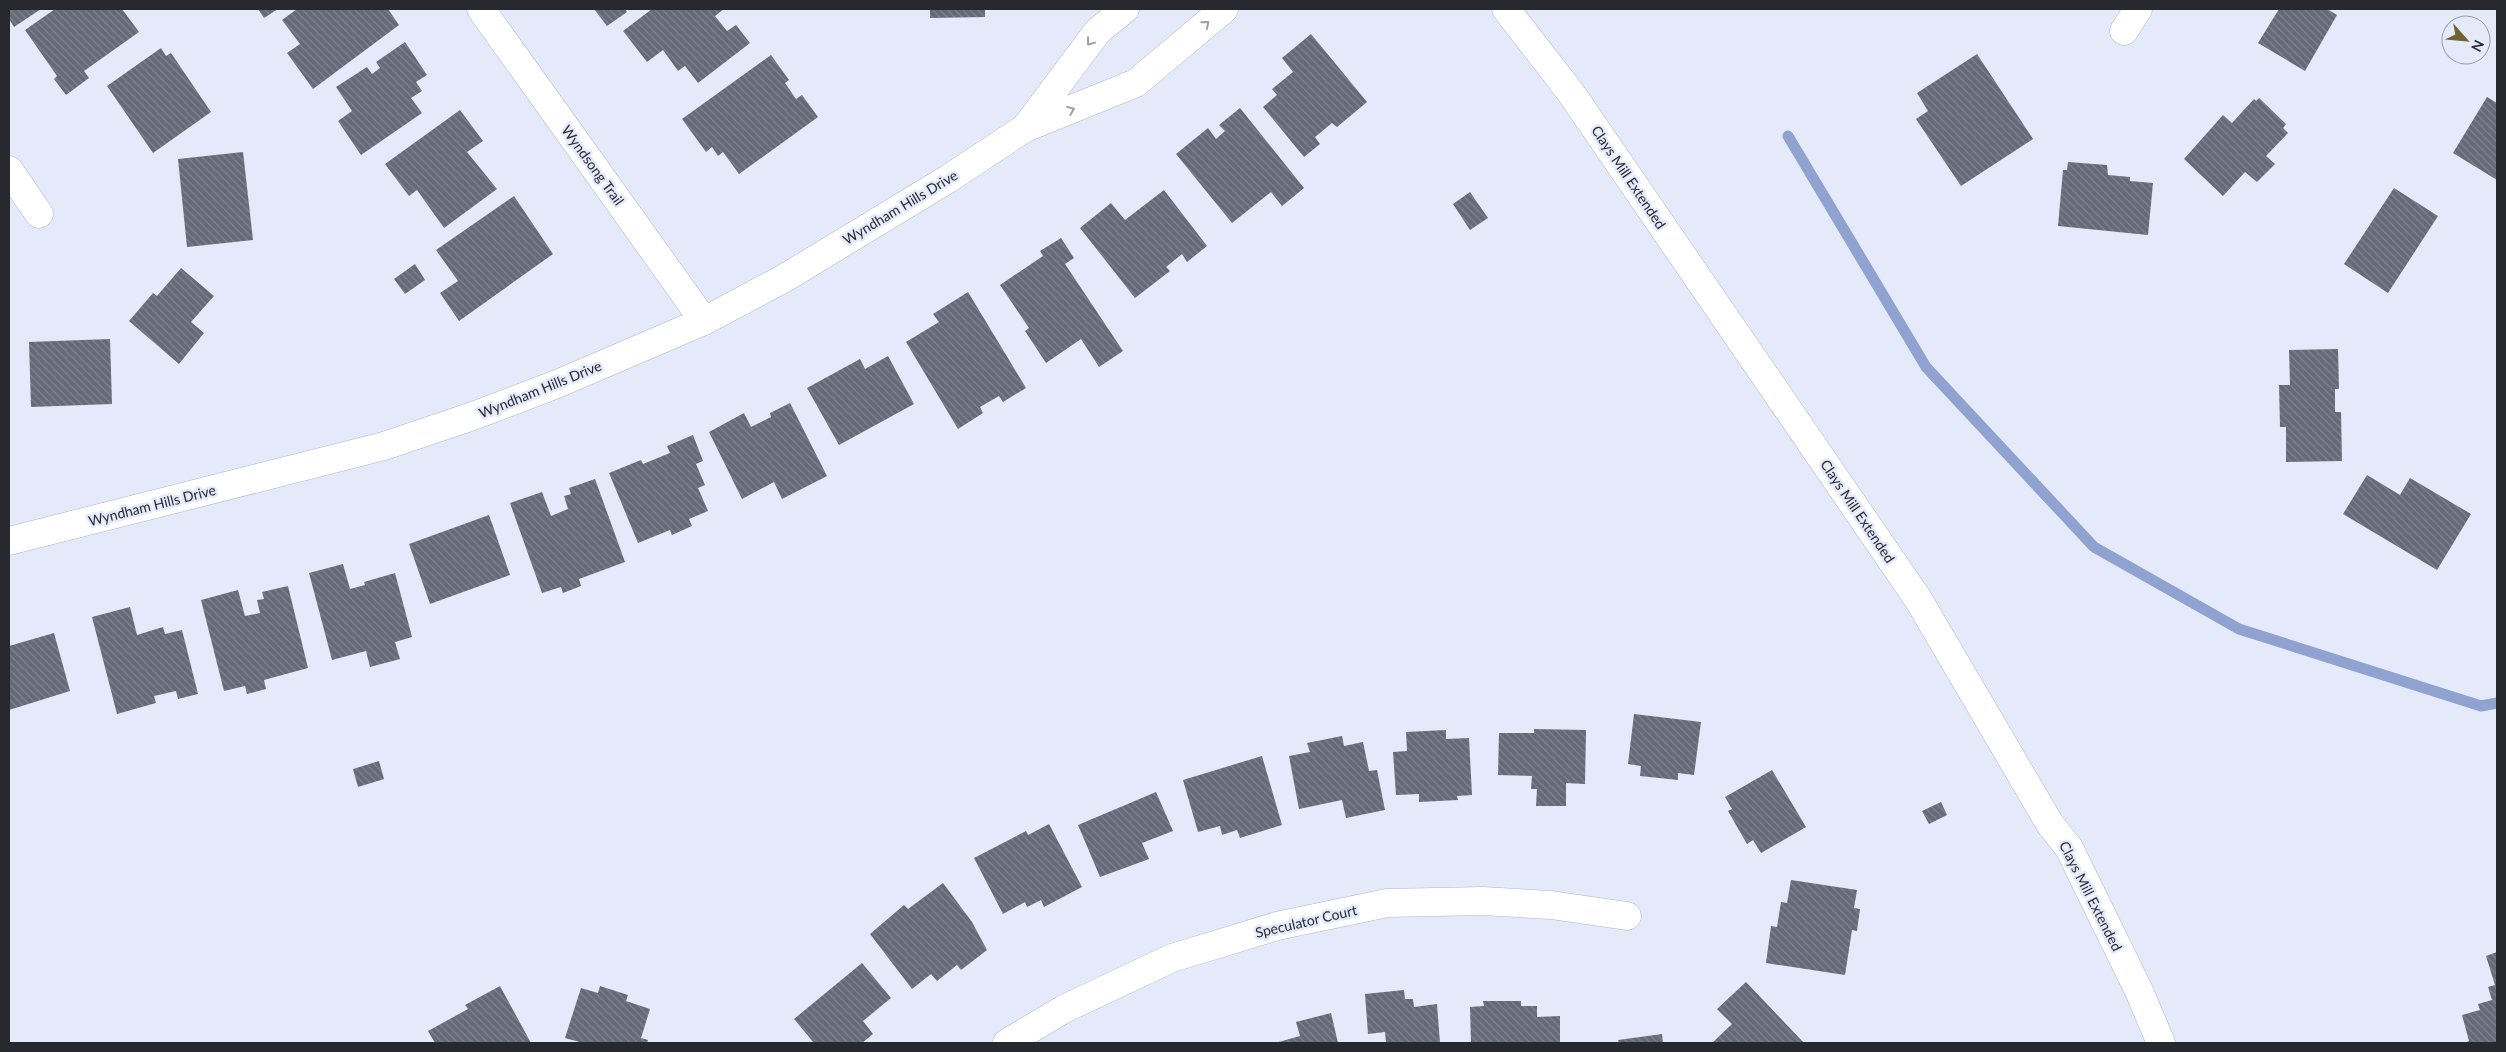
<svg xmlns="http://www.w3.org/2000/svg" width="2506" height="1052" font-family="Lato,sans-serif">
<defs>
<pattern id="building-back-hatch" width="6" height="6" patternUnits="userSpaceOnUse" patternTransform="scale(1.25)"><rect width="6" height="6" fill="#656a78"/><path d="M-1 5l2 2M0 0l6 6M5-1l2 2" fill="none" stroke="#80848e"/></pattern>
</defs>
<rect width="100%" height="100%" fill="#e4eafa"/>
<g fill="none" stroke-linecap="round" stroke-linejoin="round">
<!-- stream -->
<path stroke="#90a2d0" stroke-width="11" d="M1788,136L1926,367L2094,547L2239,629L2481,706L2497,703"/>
</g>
<!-- building -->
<path fill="url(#building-back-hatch)" d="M9,9H41L14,27L9,19Z
M55,9H122L139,32L84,71L89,78L66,95L54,79L57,76L25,30Z
M258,9H278L264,18Z
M297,9H388L399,25L313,89L287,53L300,44L282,20Z
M594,9H625L627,12L607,26Z
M652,9H724L715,16L727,31L736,25L750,43L698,83L685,66L678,71L663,50L647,62L623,31Z
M930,9H985V17L930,18Z
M2279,9H2327L2337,15L2305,71L2258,43Z
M1311,34L1367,102L1337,127L1332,123L1315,137L1320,144L1304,157L1263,107L1277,95L1272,89L1293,72L1282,58Z
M405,42L427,75L416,82L422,91L411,98L422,113L361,155L338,121L352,111L336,87L367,67L372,74L380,68L376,62Z
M161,48L166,56L171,53L211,112L153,153L107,86Z
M1977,54L2033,139L1961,186L1916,119L1928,111L1917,93Z
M771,55L789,80L785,83L796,99L802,95L818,117L739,174L723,152L718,156L712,147L706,152L682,119Z
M2487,97L2497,103V180L2453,153Z
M2259,98L2286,124L2283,128L2288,133L2266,156L2275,164L2257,182L2245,172L2223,196L2184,159L2223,115L2232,123L2254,99L2256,101Z
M1240,108L1304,188L1282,206L1271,192L1232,223L1176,154L1208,128L1216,139L1225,131L1219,125Z
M460,110L483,141L467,152L497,189L444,228L417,190L409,196L385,164Z
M243,152L253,240L187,247L178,159Z
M2068,162L2107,165L2108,175L2130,177V181L2153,183L2148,235L2058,226L2063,170H2067Z
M2394,188L2438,216L2388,293L2344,264Z
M1164,190L1207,246L1187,262L1182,254L1166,267L1170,271L1135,298L1080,228L1111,203L1125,220Z
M1470,192L1488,218L1470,230L1453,204Z
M514,196L553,254L459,321L440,293L458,281L436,250Z
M1061,238L1074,258L1065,264L1123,351L1099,367L1081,339L1046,363L1025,331L1029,328L1000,285L1043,256L1040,251Z
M415,264L425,280L405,294L394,279Z
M181,268L214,296L191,322L204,333L179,364L129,321L153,293L157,296Z
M968,292L1026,388L1003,402L999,396L980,407L983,413L958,429L906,342L939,322L933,314Z
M110,339L112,404L31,407L29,342Z
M2338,349L2339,389H2335V412H2341L2342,461L2286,462V427H2280L2279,385H2290L2289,350Z
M888,356L914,404L839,445L807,388L860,359L865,369Z
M790,403L827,476L782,499L774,482L742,499L709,432L744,413L751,427L771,417L770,413Z
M693,435L703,461L696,464L705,485L698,488L708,511L689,519L692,526L672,535L670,530L638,543L609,473L641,460L643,464L670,453L667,446Z
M2367,475L2400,495L2410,478L2471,514L2437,570L2343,514Z
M595,479L625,562L579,579L581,586L563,593L561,587L542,593L510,503L542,492L551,516L568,509L564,496L571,494L569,488Z
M489,515L510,575L430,604L409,544Z
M343,564L350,589L365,585L364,582L395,573L412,637L395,642L400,659L370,667L366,651L332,660L309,573Z
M288,586L308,668L264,680L266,689L247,694L245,686L224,691L201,600L238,590L245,616L260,613L257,600L264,599L262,592Z
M130,607L137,635L163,627L165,634L182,630L198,694L178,699L176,691L154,696L156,703L117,714L92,617Z
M54,633L70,691L9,710V646Z
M1634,714L1701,722L1694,775L1678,773V780L1640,776L1641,766L1628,764Z
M1534,729L1586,730L1585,784L1566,783V806H1536L1537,789H1531L1532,776L1498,775L1499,733H1534Z
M1446,730V739L1469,738L1472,795L1457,796L1458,800L1419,802V794L1396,795L1393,752L1407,751L1406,732Z
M1342,736L1344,746L1363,742L1369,771L1377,770L1385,810L1346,818L1342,800L1299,809L1289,756L1310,752L1307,743Z
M1262,756L1282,825L1240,838L1237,830L1222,835L1220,826L1198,832L1183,780Z
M379,761L384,779L358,787L353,769Z
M1772,770L1806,827L1761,853L1753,840L1747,844L1728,811L1732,809L1725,797Z
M1156,792L1173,831L1142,843L1149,859L1100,877L1078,825Z
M1941,802L1947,815L1929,824L1922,811Z
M1049,824L1082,887L1044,907L1041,900L1027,907L1025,902L1003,914L974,858L1026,831L1028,835Z
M1791,880L1857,890L1854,908L1860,909L1857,931L1852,930L1845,975L1766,963L1771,926L1777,927L1781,902L1787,903Z
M943,883L972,922L987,950L961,970L957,965L937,981L931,974L912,989L870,934L904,905L908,909Z
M2497,952V1043H2465L2469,1041L2462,1015L2480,1010L2478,1004L2492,1000L2488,987L2495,985L2486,956Z
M862,963L891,998L863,1021L873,1034L862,1043H814L794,1019Z
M1746,982L1804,1043H1712L1732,1024L1717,1009Z
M500,986L531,1043H435L428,1031L468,1009L465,1005Z
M600,986L628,995L626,1001L650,1009L641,1038L648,1040L647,1043H583L565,1038L581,988L598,993Z
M1404,990L1405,999H1413L1414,1007L1437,1004L1440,1043H1386L1385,1032L1368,1034L1365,994Z
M1483,1001H1521V1006H1537V1017L1560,1016V1043H1471L1470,1007L1484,1006Z
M1331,1013L1338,1043H1275L1300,1036L1296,1022Z
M1662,1034L1663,1043H1619L1618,1040Z"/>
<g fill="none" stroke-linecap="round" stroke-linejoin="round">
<!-- street casing -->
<g stroke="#b0b6c5" stroke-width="29">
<path id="street" d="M481,9L704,321
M2124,31L2138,9
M1026,127L1098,31L1125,9
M9,170L39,214
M9,541L384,446L473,416L557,384L704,321L783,279L948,179L1025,128L1136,83L1224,9
M1007,1043L1064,1009L1172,958L1277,926L1387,903L1483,901L1551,905L1627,916"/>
</g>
<!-- secondary casing -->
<g stroke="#b0b6c5" stroke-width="29">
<path id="secondary" d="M1506,9L1571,93L1918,599L2050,824L2069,848L2139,991L2161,1043"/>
</g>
<!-- street -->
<use href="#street" stroke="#fff" stroke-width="28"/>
<!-- secondary -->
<use href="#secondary" stroke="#fff" stroke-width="28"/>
</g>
<!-- one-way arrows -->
<defs><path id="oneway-chevron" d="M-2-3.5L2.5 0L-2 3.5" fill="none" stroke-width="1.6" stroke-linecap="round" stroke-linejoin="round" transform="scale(1.25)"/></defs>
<g stroke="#9e9fa1">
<use href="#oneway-chevron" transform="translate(1206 24) rotate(-40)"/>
<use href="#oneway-chevron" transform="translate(1090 42) rotate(127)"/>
<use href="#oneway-chevron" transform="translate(1071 110) rotate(-22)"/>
</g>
<g text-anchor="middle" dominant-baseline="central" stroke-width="5" stroke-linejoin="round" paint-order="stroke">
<!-- street labels -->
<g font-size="14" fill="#27292f" stroke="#e4eafa">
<text transform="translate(593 165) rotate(54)">Wyndsong Trail</text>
<text transform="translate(1629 177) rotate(56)">Clays Mill Extended</text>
<text transform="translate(900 207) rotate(-31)">Wyndham Hills Drive</text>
<text transform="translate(540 389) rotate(-22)">Wyndham Hills Drive</text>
<text transform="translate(152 505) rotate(-14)">Wyndham Hills Drive</text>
<text transform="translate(1858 511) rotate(56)">Clays Mill Extended</text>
<text transform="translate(2091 896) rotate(63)">Clays Mill Extended</text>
<text transform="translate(1306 921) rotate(-13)">Speculator Court</text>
</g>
</g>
<!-- border -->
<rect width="2506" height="1052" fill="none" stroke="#27292f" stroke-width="20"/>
<!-- north arrow -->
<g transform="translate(2466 40) rotate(117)"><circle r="24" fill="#e4eafa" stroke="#989da9"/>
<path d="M0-4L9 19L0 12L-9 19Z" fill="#746130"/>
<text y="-8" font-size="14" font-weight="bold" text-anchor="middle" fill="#27292f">N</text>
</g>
</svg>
